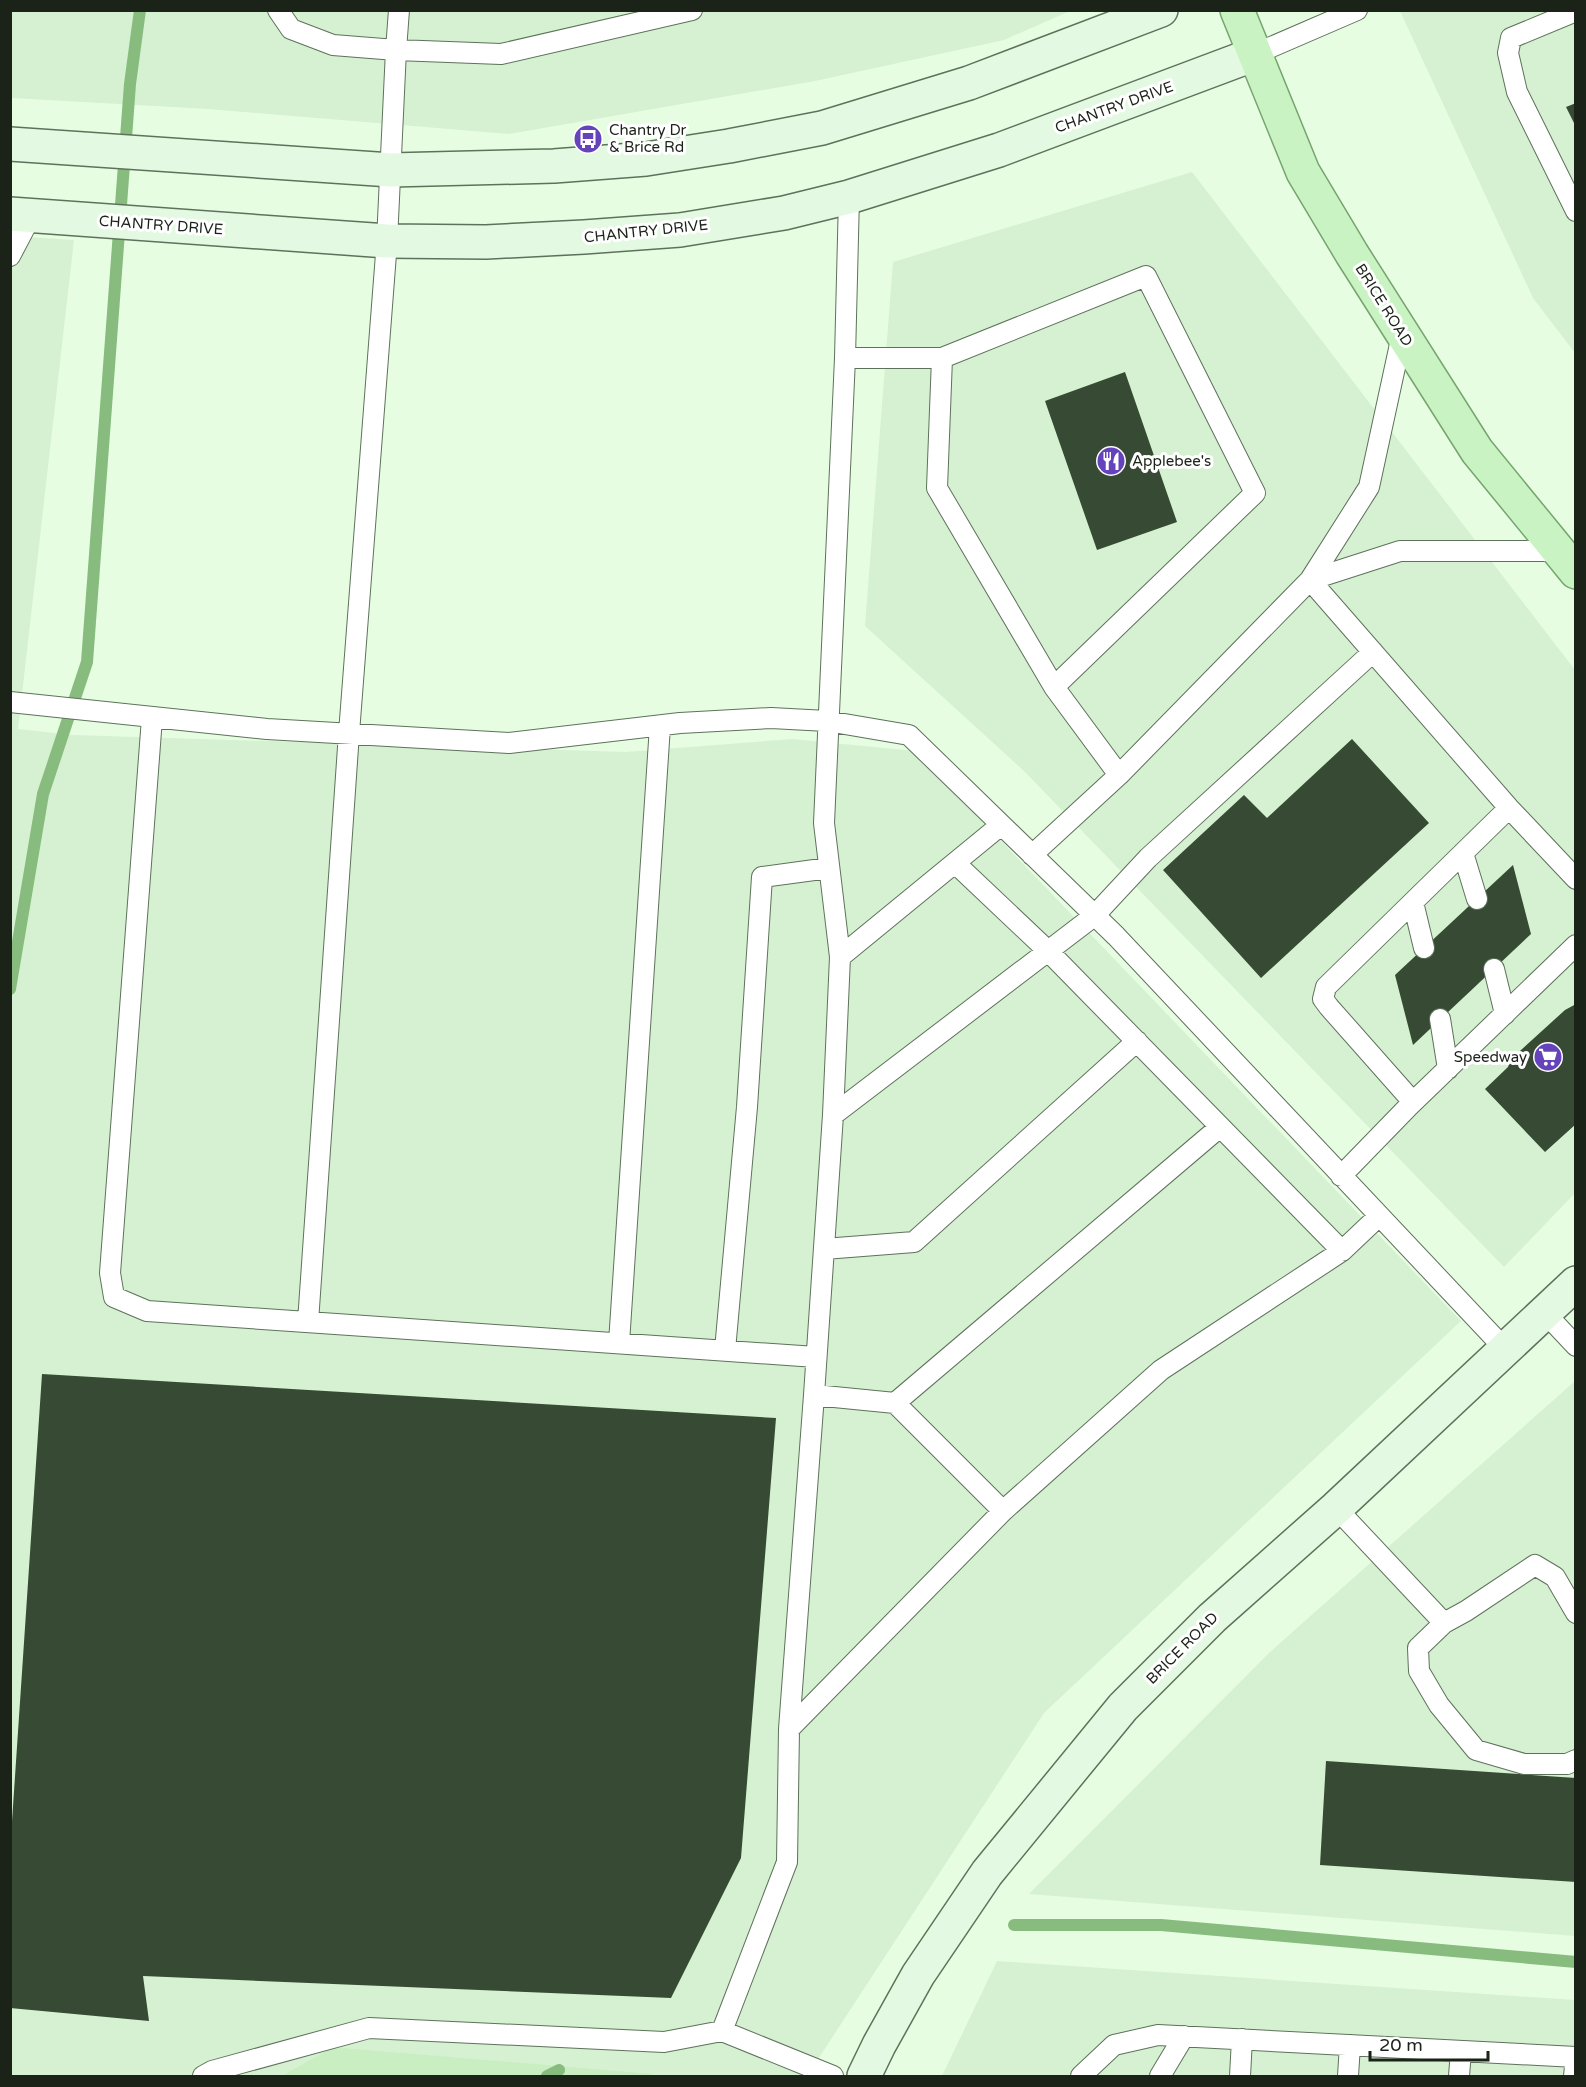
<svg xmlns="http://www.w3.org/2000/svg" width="1586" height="2087" font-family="'Varela Round',sans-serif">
<rect width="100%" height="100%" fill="#e6fde2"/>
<!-- built -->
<path fill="#d5f1d1" d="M10,11H1070L1004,40L815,81L509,134L208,109L11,98Z
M1400,11H1575V353L1533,298Z
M1192,172L1575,670V1193L1504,1267L1024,771L865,626L893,262Z
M10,236L74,240L18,729L73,735L626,752L792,739L915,751L1461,1321L1044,1713L807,2076H650L651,2075L333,2047L281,2076H11Z
M1575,1381V1936L1029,1894L1270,1652Z
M997,1961L1575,2000V2076H942Z"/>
<!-- green -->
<path fill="#c8eec1" d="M333,2047L652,2074L650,2076H281Z"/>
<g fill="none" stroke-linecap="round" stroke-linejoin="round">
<!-- stream -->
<path stroke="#87bc7e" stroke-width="12" d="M10,989L43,794L87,662L130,84L140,10
M1014,1925H1161L1576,1962
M547,2076L559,2070"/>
</g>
<!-- building -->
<path fill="#374a34" d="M1576,103V127L1566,107Z
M1125,372L1177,522L1097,550L1045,401Z
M1352,739L1429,823L1261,978L1163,870L1244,795L1267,818Z
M1513,865L1531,934L1413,1045L1395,975Z
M1576,1004V1124L1545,1152L1485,1089L1508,1067L1511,1059L1565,1010Z
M42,1374L776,1418L741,1858L671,1998L143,1976L149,2021L10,2008V1851Z
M1326,1761L1576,1778V1882L1320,1865Z"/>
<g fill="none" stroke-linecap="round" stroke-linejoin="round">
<!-- lane casing -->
<g stroke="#5e725b" stroke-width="22">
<path id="lane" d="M278,10L291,29L333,45L396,50L399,10
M1576,11L1511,38L1508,53L1517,92L1576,211
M1255,54L1357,10
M10,256L31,216
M1402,335L1369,487L1310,580L1400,551H1557
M845,358H942
M1054,687L937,488L942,358L1146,276L1255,493L1054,687L1119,775
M10,702L267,729L509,743L680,723L771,718L827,721L909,735L1116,936L1505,1349
M152,718L110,1273L114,1297L147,1311L816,1357
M1463,853L1477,899
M1032,855L1119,775L1310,580L1509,808L1576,879
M955,863L1048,951L1342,1251
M1413,902L1424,948
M840,957L1001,825
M1494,969L1505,1014
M1440,1019L1448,1069
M1413,1102L1329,1007L1323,999L1326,987L1509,808
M833,1115L1094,916L1148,858L1373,652
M1341,1176L1409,1106L1576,945
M824,1249L914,1242L1137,1041
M1544,1312L1576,1346
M308,1322L349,733L387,241L396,50L501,54L692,10
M619,1343L660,726
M725,1350L747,1107L762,877L829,868
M814,1395L895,1403L1003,1511
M895,1403L1220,1127
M1336,1508L1444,1623
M1576,1613L1555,1577L1535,1565L1466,1611L1444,1623L1418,1648L1419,1671L1439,1705L1476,1750L1524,1764H1567L1576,1760
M789,1729L1003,1511L1161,1370L1342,1251L1379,1216
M203,2076L212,2071L369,2028L664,2042L722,2031
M833,2076L722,2031L787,1862L789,1729L814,1395L833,1115L840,957L824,823L845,358L849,197
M1081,2076L1114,2045L1158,2035L1576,2057
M1160,2076L1184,2036
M1240,2076L1242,2039
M1348,2076L1350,2045
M1459,2076L1461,2051
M1574,2076L1576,2057"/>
</g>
<!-- secondary casing -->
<g stroke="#5e725b" stroke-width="36">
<path id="secondary" d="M10,144L391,170L554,166L646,159L729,146L822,128L969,83L1161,10
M10,214L387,241L486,242L584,237L680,230L784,213L849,197L999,150L1255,54
M864,2076L879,2045L918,1975L987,1873L1123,1707L1212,1618L1336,1508L1576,1283"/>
</g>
<!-- primary casing -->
<g stroke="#75a56d" stroke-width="36">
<path id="primary" d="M1237,10L1303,172L1352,254L1477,451L1576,572"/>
</g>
<!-- lane -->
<use href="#lane" stroke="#fff" stroke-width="20"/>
<!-- secondary -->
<use href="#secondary" stroke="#e4f9e1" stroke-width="33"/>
<!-- primary -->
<use href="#primary" stroke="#c9f3c2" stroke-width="33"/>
</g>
<!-- icons -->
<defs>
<g id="bus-disc" transform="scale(1.5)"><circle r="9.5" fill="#6443bb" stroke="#fff"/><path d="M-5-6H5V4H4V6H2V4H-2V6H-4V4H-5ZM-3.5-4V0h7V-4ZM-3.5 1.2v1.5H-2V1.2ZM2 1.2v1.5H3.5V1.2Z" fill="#fff"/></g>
<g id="restaurant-disc" transform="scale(1.5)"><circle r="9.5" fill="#6443bb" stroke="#fff"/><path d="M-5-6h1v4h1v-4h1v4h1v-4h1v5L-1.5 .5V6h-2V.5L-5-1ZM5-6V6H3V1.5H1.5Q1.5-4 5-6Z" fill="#fff"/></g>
<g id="supermarket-disc" transform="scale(1.5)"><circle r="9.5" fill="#6443bb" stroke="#fff"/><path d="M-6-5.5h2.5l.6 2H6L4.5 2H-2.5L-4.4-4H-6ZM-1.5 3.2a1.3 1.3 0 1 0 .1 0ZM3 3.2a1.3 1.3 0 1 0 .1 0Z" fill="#fff"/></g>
</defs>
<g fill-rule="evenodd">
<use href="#bus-disc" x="588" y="139"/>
<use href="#restaurant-disc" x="1111" y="461"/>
<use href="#supermarket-disc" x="1548" y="1057"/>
</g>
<g text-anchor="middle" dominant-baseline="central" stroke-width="6" stroke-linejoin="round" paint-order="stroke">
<!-- street labels -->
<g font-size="15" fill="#1b2319" stroke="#fff">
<text transform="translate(1114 107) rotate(-20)">CHANTRY DRIVE</text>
<text transform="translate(161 225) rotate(4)">CHANTRY DRIVE</text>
<text transform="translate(646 231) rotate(-6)">CHANTRY DRIVE</text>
<text transform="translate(1384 305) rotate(58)">BRICE ROAD</text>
<text transform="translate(1182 1648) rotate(-45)">BRICE ROAD</text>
</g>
<!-- poi labels -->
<g font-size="15" fill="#1b2319" stroke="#fff" text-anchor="start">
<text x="609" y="130">Chantry Dr<tspan x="609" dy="17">&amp; Brice Rd</tspan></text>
<text x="1132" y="461">Applebee's</text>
<text x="1527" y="1057" text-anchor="end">Speedway</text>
</g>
</g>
<!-- border -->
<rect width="1586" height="2087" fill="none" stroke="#1b2319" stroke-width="24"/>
<!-- scale -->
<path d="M1370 2051v9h118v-9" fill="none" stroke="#1b2319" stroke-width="3"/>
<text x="1379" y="2051" font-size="18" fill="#1b2319" stroke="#ffffff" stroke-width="4.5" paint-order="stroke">20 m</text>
</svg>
